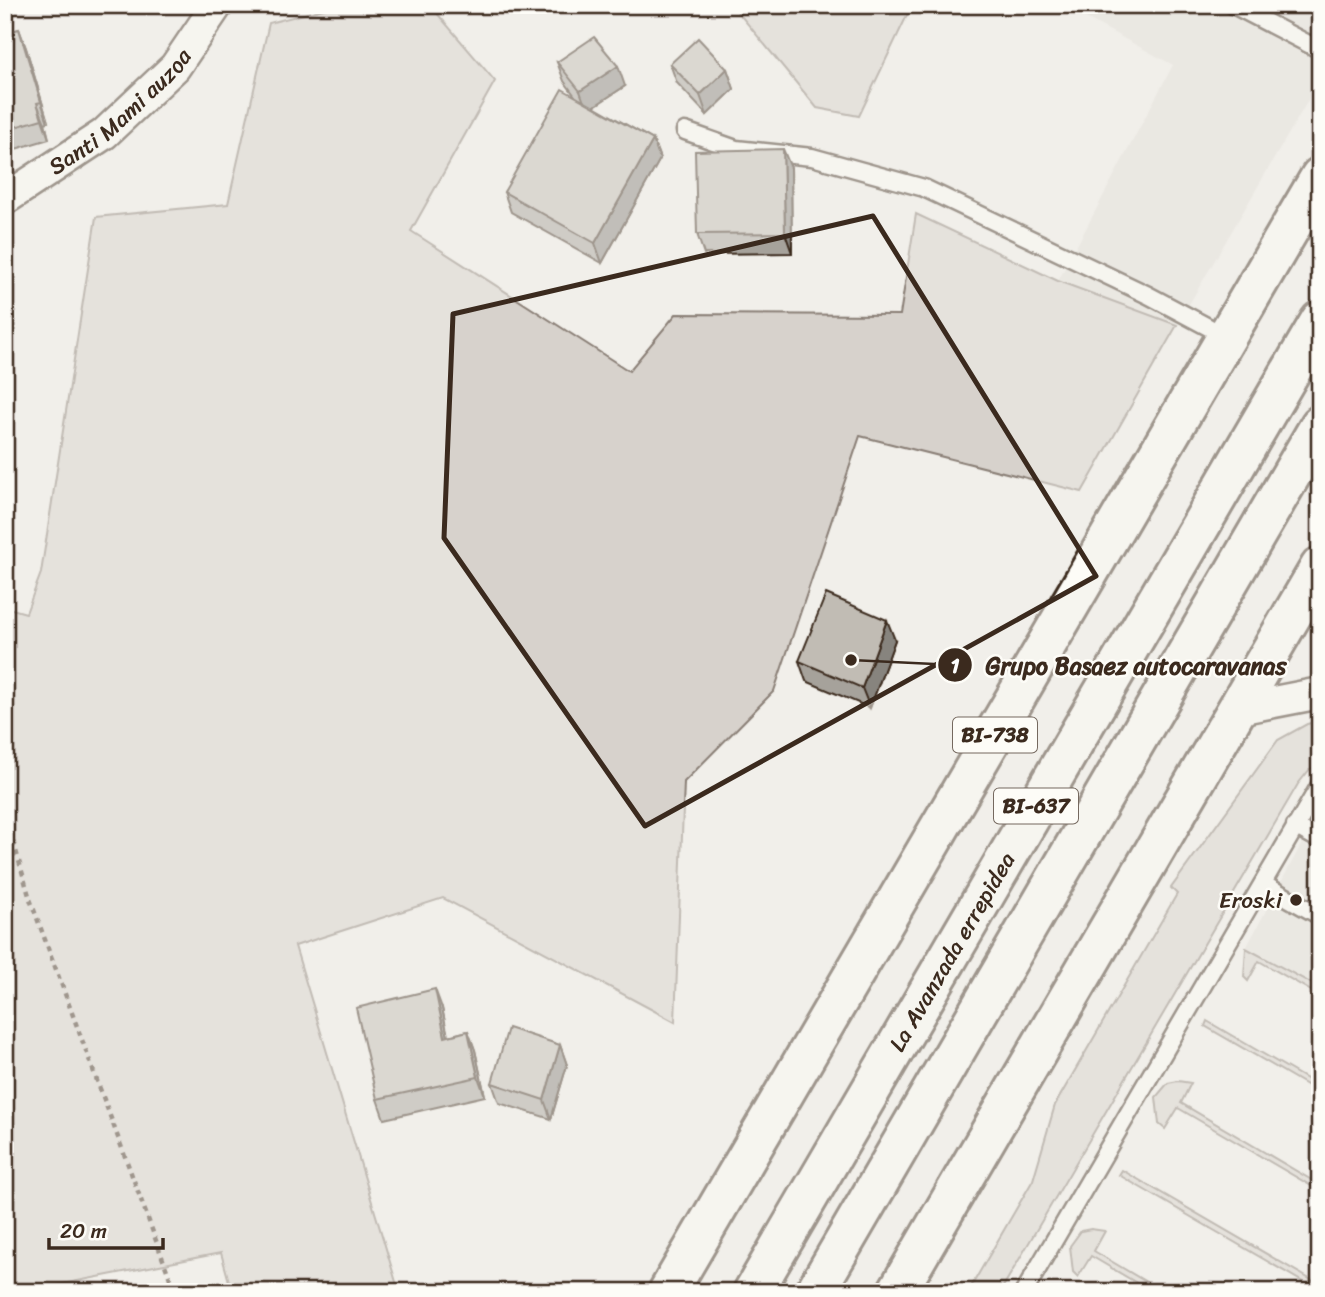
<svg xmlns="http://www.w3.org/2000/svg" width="1325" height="1297" font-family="Sriracha,sans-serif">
<rect width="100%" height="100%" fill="#f1efea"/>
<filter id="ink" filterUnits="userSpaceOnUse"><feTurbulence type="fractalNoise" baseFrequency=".0143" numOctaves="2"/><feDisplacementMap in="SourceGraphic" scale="14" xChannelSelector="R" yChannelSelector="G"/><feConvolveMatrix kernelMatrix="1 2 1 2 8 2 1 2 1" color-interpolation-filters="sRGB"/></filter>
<g filter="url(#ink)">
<!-- built -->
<path fill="#e3e0da" d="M1062,5H1320V80L1177,325L1058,281L1173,65Z
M1302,843L1320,853V989L1246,948Z"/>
<!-- green -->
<path fill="#d7d2cc" stroke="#897e75" stroke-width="2" d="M339,5H430L495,81L411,231L629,371L676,314L900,315L916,214L1058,281L1177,325L1082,492L860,436L774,691L684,782L675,1022L443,898L295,946L399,1292H232L221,1253L21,1292H5V607L26,613L41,573L96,217L228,204L269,23Z
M732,5H912L859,116L817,108Z
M1320,721V764L1310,769L1298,784L1000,1292H968L1033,1180L1055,1105L1177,894L1171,888L1278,740L1307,724Z
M1246,948L1320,988V996L1259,961L1248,981L1244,977Z
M1207,1021L1320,1087V1093L1205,1026Z
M1178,1081L1191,1083L1181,1103L1320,1185V1191L1178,1108L1165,1129L1159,1124L1156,1097L1168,1083Z
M1122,1170L1320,1285V1292L1119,1175Z
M1091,1229L1105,1231L1094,1251L1163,1292H1152L1091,1256L1078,1277L1073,1272L1070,1246L1081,1231Z"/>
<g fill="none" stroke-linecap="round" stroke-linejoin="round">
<!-- lane casing -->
<g stroke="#3b2a1e" stroke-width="21">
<path id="lane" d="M1233,5L1320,50
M685,131L736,149L812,157L924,188L1148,295L1227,337
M1295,826L1320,840
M1263,884L1320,916
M1024,1292L1320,785"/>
</g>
<!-- street casing -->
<g stroke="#3b2a1e" stroke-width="35">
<g id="street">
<path id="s1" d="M5,199L104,134L175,67L217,5"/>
<path d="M1238,709L1320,693"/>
</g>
</g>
<!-- primary casing -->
<g stroke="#3b2a1e" stroke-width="44">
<path id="primary" d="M668,1292L1320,177
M897,1292L1320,567"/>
</g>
<!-- highway casing -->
<g stroke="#3b2a1e" stroke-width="44">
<g id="highway">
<path id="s2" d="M753,1292L1320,321"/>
<path d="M815,1292L1320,425"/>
</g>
</g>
<!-- path -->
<path stroke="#3b2a1e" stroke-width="4.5" stroke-dasharray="5 5" stroke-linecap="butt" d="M5,813L30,899L175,1292"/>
<!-- lane -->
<use href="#lane" stroke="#fdfcf7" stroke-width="16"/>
<!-- street -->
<use href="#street" stroke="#fdfcf7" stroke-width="30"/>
<!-- primary -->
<use href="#primary" stroke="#fdfcf7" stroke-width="38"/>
<!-- highway -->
<use href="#highway" stroke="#fdfcf7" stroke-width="38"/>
</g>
<!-- wall -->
<path fill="#a6a29b" stroke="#3b2a1e" stroke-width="2" d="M19,29L26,48L48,122L45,123L49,139L12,150L6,134H5V33Z
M557,62L625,86L594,106L653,140L660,159L602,263L511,212L504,192L575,96L564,81Z
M670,64L727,69L734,89L707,115L677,83Z
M791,168L792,253L704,254L697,234Z
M895,640L870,708L806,681L799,661Z
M442,1008L448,1036L468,1031L475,1050L485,1096L384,1119L377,1099Z
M560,1045L567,1065L551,1119L499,1103L492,1083Z"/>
<!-- shaded-wall -->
<path fill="#87847e" stroke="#3b2a1e" stroke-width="2" d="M19,29L26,48L48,122L41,102Z
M618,66L625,86L587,111L580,91Z
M727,69L734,89L707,115L700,95Z
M37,103L45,123L49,139L42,119Z
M653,140L660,159L602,263L595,243Z
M783,149L791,168L792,253L785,233Z
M887,620L895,640L870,708L862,688Z
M435,989L442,1008L452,1057L445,1037Z
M468,1031L475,1050L485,1096L478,1077Z
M560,1045L567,1065L551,1119L544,1100Z"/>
<!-- building -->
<path fill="#c1bcb4" stroke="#3b2a1e" stroke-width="2" d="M19,29L41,102L37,103L42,119L5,130V33Z
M594,37L618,66L580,91L557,62Z
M698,38L727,69L700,95L670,64Z
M562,89L653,140L595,243L504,192Z
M783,149L785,233L697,234L695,151Z
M826,594L887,620L862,688L799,661Z
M435,989L445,1037L468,1031L478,1077L377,1099L356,1008Z
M508,1028L560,1045L544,1100L492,1083Z"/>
</g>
<!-- marked area -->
<path d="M0 0H1325V1297H0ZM873,216L1096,576L645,826L444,538L453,314Z" fill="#f1efea" fill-opacity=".55" fill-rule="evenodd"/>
<path fill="none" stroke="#3b2a1e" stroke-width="5" stroke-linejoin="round" d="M873,216L1096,576L645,826L444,538L453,314Z"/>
<!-- markers -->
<circle fill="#3b2a1e" stroke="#fdfcf7" stroke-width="2.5" cx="1296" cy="900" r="7"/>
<g text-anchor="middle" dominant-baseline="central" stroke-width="5" stroke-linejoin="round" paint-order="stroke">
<!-- shield labels -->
<g fill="#fdfcf7" stroke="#75695f" stroke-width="2">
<rect x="953" y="717.5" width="84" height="35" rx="5"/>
<rect x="994" y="788.5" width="84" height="35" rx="5"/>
</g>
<g font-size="21" font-weight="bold" fill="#3b2a1e">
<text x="995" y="735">BI-738</text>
<text x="1036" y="806">BI-637</text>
</g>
<!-- street labels -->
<g font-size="23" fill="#3b2a1e" stroke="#fdfcf7">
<text stroke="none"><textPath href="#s1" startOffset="145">Santi Mami auzoa</textPath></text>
<text stroke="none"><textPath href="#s2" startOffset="394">La Avanzada errepidea</textPath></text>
</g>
<!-- poi labels -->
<g font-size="23" fill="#3b2a1e" stroke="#fdfcf7" text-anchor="end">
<text x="1282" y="900">Eroski</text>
</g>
</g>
<!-- callouts -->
<path fill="none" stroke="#3b2a1e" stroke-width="2.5" d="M851 660L955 665"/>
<g fill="#3b2a1e" stroke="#fdfcf7" stroke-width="2.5">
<circle cx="851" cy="660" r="7"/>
<circle cx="955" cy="665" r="18"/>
</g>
<g font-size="21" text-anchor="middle" font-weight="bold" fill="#fff">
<text x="955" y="673">1</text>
</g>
<g font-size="24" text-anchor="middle" font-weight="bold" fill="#3b2a1e" stroke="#fdfcf7" stroke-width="5" stroke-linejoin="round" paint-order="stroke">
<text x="1136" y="674">Grupo Basaez autocaravanas</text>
</g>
<!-- margin -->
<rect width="1325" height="1297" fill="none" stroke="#fdfcf7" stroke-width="28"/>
<rect x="14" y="14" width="1297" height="1269" fill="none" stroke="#3b2a1e" stroke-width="2.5" filter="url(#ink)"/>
<!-- scale -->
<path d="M49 1238v10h114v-10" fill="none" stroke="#3b2a1e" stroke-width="3.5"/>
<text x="60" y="1238" font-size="21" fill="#3b2a1e" stroke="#fdfcf7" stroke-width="5" paint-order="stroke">20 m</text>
</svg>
